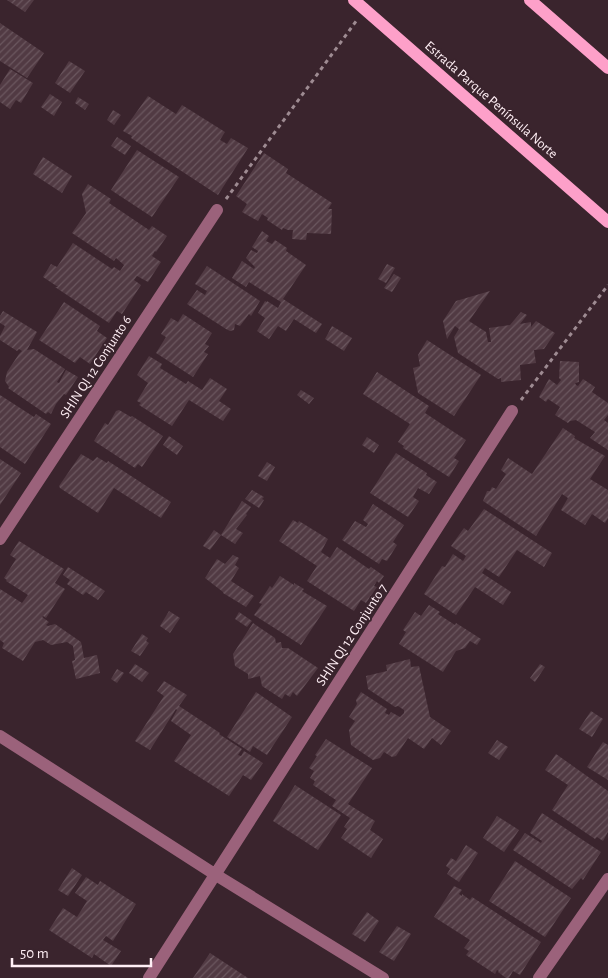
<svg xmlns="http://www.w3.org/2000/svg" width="608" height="978" font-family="'Alegreya Sans',sans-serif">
<defs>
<pattern id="building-hatch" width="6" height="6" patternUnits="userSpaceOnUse" patternTransform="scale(1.25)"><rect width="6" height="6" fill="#513a43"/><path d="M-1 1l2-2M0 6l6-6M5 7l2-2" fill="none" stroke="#6b575f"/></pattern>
</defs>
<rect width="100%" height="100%" fill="#3a242d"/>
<!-- building -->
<path fill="url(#building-hatch)" d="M7,0H34L25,12Z
M0,23L44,53L27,78L0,61Z
M69,61L85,71L70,93L55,83Z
M10,69L33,83L21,103L16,100L10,109L0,102V85Z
M50,94L62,102L54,116L41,107Z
M148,96L176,114L182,105L225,132L220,140L227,144L231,138L248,148L218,195L131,138L132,136L123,131Z
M78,97L89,104L85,110L75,103Z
M113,110L121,115L114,125L107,120Z
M117,137L131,146L125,155L111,146Z
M137,150L179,177L152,217L111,190Z
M264,153L288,169L286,173L332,203L328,209H332L331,234L307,233L306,240L292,239L293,230H288L283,228L282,230L267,220L268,218L262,214L258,221L242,212L247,204L236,196Z
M43,157L72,176L62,193L33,174Z
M88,184L111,199L109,203L149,230L152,226L167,236L156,252L155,251L152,256L161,262L148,282L137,276L134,280L141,285L122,314L117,311L109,323L55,287H58L43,277L51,264L57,267L73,243L112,269L114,267L120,271L124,265L116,258L114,261L72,233L86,213L82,194Z
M262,231L269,236L266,241L272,244L275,240L287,248L286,251L306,265L283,299L322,324L316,333L294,319L286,331L278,326L269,339L257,331L265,318L258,313L265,301L267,302V301L278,308L281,302L249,282L246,287L232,278L242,261L254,269L255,267L246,258L251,250L257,253L258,251L252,247Z
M387,264L395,268L386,283L378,279Z
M207,266L260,301L251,316L249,314L240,326L235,324L234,330L230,331L226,329L187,304L197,290L205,295L207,291L195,284Z
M394,274L401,278L392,292L384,288Z
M490,291L469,321L486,332L488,342H491L489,328L510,325L521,312L527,315L520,324L531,322V327L536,321L555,333L544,349L534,350L536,363L520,365L521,380L501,382V378L498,379L458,353L454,337L459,329L455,326L447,339L443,321L456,301Z
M64,302L100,326L97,331L107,338L90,364L80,357L75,363L39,340Z
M3,311L37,332L27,350L34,349L65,369L57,382L59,383L66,370L78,377L66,395L64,394L56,404L51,414L48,412L46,414L8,388L9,387L5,381L7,372L19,354L22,351L19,349L17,351L0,340V336L5,326L0,323V316Z
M183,314L212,333L205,344L209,346L204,352L208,354L193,377L156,353L166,337L161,334L171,318L178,322Z
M332,326L352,338L344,351L325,339Z
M427,340L481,375L454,416L418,393L413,368L420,366L418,355Z
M149,356L162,364L160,368L186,384L188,381L202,390L210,378L227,389L219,401L231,409L223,421L189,400L172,426L139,405L141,403L137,401L148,383L137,375Z
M560,361L579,362V382L575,383L576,385L578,386L583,379L595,387L592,392L608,403V415L604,420L608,423V450L590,438L595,432L576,420L570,421L568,423L555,415L560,407L548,399L546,402L539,397L549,379L557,385L561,380L559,378Z
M377,372L429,406L425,413L466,440L454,458L459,461L449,477L403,448L404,446L398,442L410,424L363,394Z
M301,390L314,398L309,404L297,395Z
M0,395L34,417L36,414L51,424L25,464L0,447Z
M119,410L131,417L132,416L163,436L142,467L138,464L135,468L94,441L105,423L108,425L116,411Z
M563,428L575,436L574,438L605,456L590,479L608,490V518L605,523L592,514L585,525L561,510L568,498L562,494L536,536L483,501L487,491H490L492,487L496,489L506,474L501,470L508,458L532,474Z
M169,436L183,446L177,455L163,445Z
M367,437L379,445L374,453L362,445Z
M396,453L427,473L426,475L437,482L429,494L418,488L413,497L419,501L408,517L370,493Z
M81,454L93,461L97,457L107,463L108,461L171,502L161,518L114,488L98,513L60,488L59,486Z
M0,459L21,473L0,505Z
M267,462L275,467L267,481L258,476Z
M252,490L264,497L262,499L264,500L259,508L245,499Z
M242,501L251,507L246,514L247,515L236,529L243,533L235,544L221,535L210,550L203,546L214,530L221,535Z
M373,504L404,525L393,542L397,545L387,561L382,559L379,564L342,540L355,521L366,527L368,524L363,520Z
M484,509L552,553L544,567L517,550L499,577L485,568L482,573L511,592L503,605L475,587L456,615L424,594L442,566L445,567L453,554L463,561L466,556L451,546L464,528L468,531Z
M293,520L298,523L299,521L328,539L321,552L330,558L337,547L369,569L371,567L384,576L379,583L377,581L374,586L377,587L366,603L361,600L354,611L307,581L317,566L279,541Z
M19,541L64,569L55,583L65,589L46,618L43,616L42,617L49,622L46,625L48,626L55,624L81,642L84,658L97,655L100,673L76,679L72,661L75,660L73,646L67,642L51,645L43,640L35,642L23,661L2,648L4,643L0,640V589L22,603L28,595L6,581L7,580L4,578L16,559L10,555Z
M233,555L239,558L235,565L239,568L231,581L254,596L246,607L223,593V592L205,578L217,559L225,564Z
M68,567L105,591L98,600L86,592L83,595L67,584L70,580L63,575Z
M280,576L294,585V583L304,589L302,591L327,606L301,645L254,615L262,604L259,603L270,586L272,588Z
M429,605L440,612L438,614L455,625L456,623L481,639L477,645L470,641L465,648L456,651L443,672L399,644L406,632L403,630L415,612L421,616Z
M169,611L180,618L170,633L160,626Z
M239,612L252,621L247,627L235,619Z
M253,623L275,638L276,643L281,642L282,648H288L318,668L297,696L293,692L290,697L285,694L282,699L262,686L260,676L248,679V674L235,666L233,654Z
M142,634L148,638L146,641L149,643L140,656L131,651Z
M410,659L411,667L419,666L430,717L451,731L441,745L432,738L424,749L408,738L396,756L392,757L384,752L380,758L373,760L351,745L349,730L355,721L349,717L357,704L356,700L361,692L387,709L385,713L389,715L391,712L400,717L404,713V710L398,706L395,707L368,689L366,676L387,671L386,665Z
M135,664L149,673L142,682L129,673Z
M540,664L545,667L535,682L530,678Z
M117,669L124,673L117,683L111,679Z
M164,681L187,695L179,706L220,733L219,734L242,749L238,755L241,756L244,751L263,763L251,780L243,775L229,796L174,761L191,735L171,721L177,710L176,709L150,750L135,741L164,696L157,691Z
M256,692L292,717L267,755L253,746L250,752L227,737Z
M591,711L603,719L592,737L579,729Z
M326,739L372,768L348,804L375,821L370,830L383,839L371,858L341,838L347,829L344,827L350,818L332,806L336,800L313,785L315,781L310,778L314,771L309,768L317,756L315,755Z
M497,740L508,747L499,760L488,753Z
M603,742L608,745V780L587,767Z
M556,754L608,791V832L603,841L597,837L595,839L552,810L568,785L545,770Z
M295,785L341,815L318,850L273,821Z
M542,813L601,852L583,880L581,878L572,889L513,850L525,833L541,843L542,841L530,833Z
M497,816L519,830L504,852L483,838Z
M466,845L478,853L459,882L447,874L450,869L446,866L451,858L456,861Z
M515,861L571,898L545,937L489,901Z
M72,868L82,875L68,896L58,890Z
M86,877L98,885L100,881L136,904L113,941L106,936L103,940L121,951L111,966L94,954L92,958L49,930L63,908L77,917L87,901L75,893Z
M454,886L462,890L459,894L462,896V894L470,900L472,897L541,942L520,975L513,971L509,978H506L498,972L499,971L497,970L495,974L466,955L469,951L464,948L470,940L434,917Z
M367,912L379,921L365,942L352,934Z
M397,926L411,934L394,961L379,952Z
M210,953L248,978H193Z"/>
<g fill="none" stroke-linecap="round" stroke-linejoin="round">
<!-- path -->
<path stroke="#9e8b92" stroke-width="3" stroke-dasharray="4 4" stroke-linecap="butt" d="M226,199L357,20
M521,400L608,285"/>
<!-- minor -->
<path stroke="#9b627b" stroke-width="12" d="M0,539L217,210
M0,736L216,875L383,978
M149,978L512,411
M539,978L608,879"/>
<!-- major -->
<path stroke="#fda0c9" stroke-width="12" d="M354,0L608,222
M530,0L608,68"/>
</g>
<g text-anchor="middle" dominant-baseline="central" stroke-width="4" stroke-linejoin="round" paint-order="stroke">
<!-- street labels -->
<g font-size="14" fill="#ffeff5" stroke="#3a242d">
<text transform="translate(491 100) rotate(41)">Estrada Parque Península Norte</text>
<text transform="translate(96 367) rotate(-57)">SHIN QI 12 Conjunto 6</text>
<text transform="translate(352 635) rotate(-57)">SHIN QI 12 Conjunto 7</text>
</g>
</g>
<!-- scale -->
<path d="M12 958v8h139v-8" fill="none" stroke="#ffeff5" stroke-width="2.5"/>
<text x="20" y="958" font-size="15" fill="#ffeff5" stroke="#3a242d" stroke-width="4" paint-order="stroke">50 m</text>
</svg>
